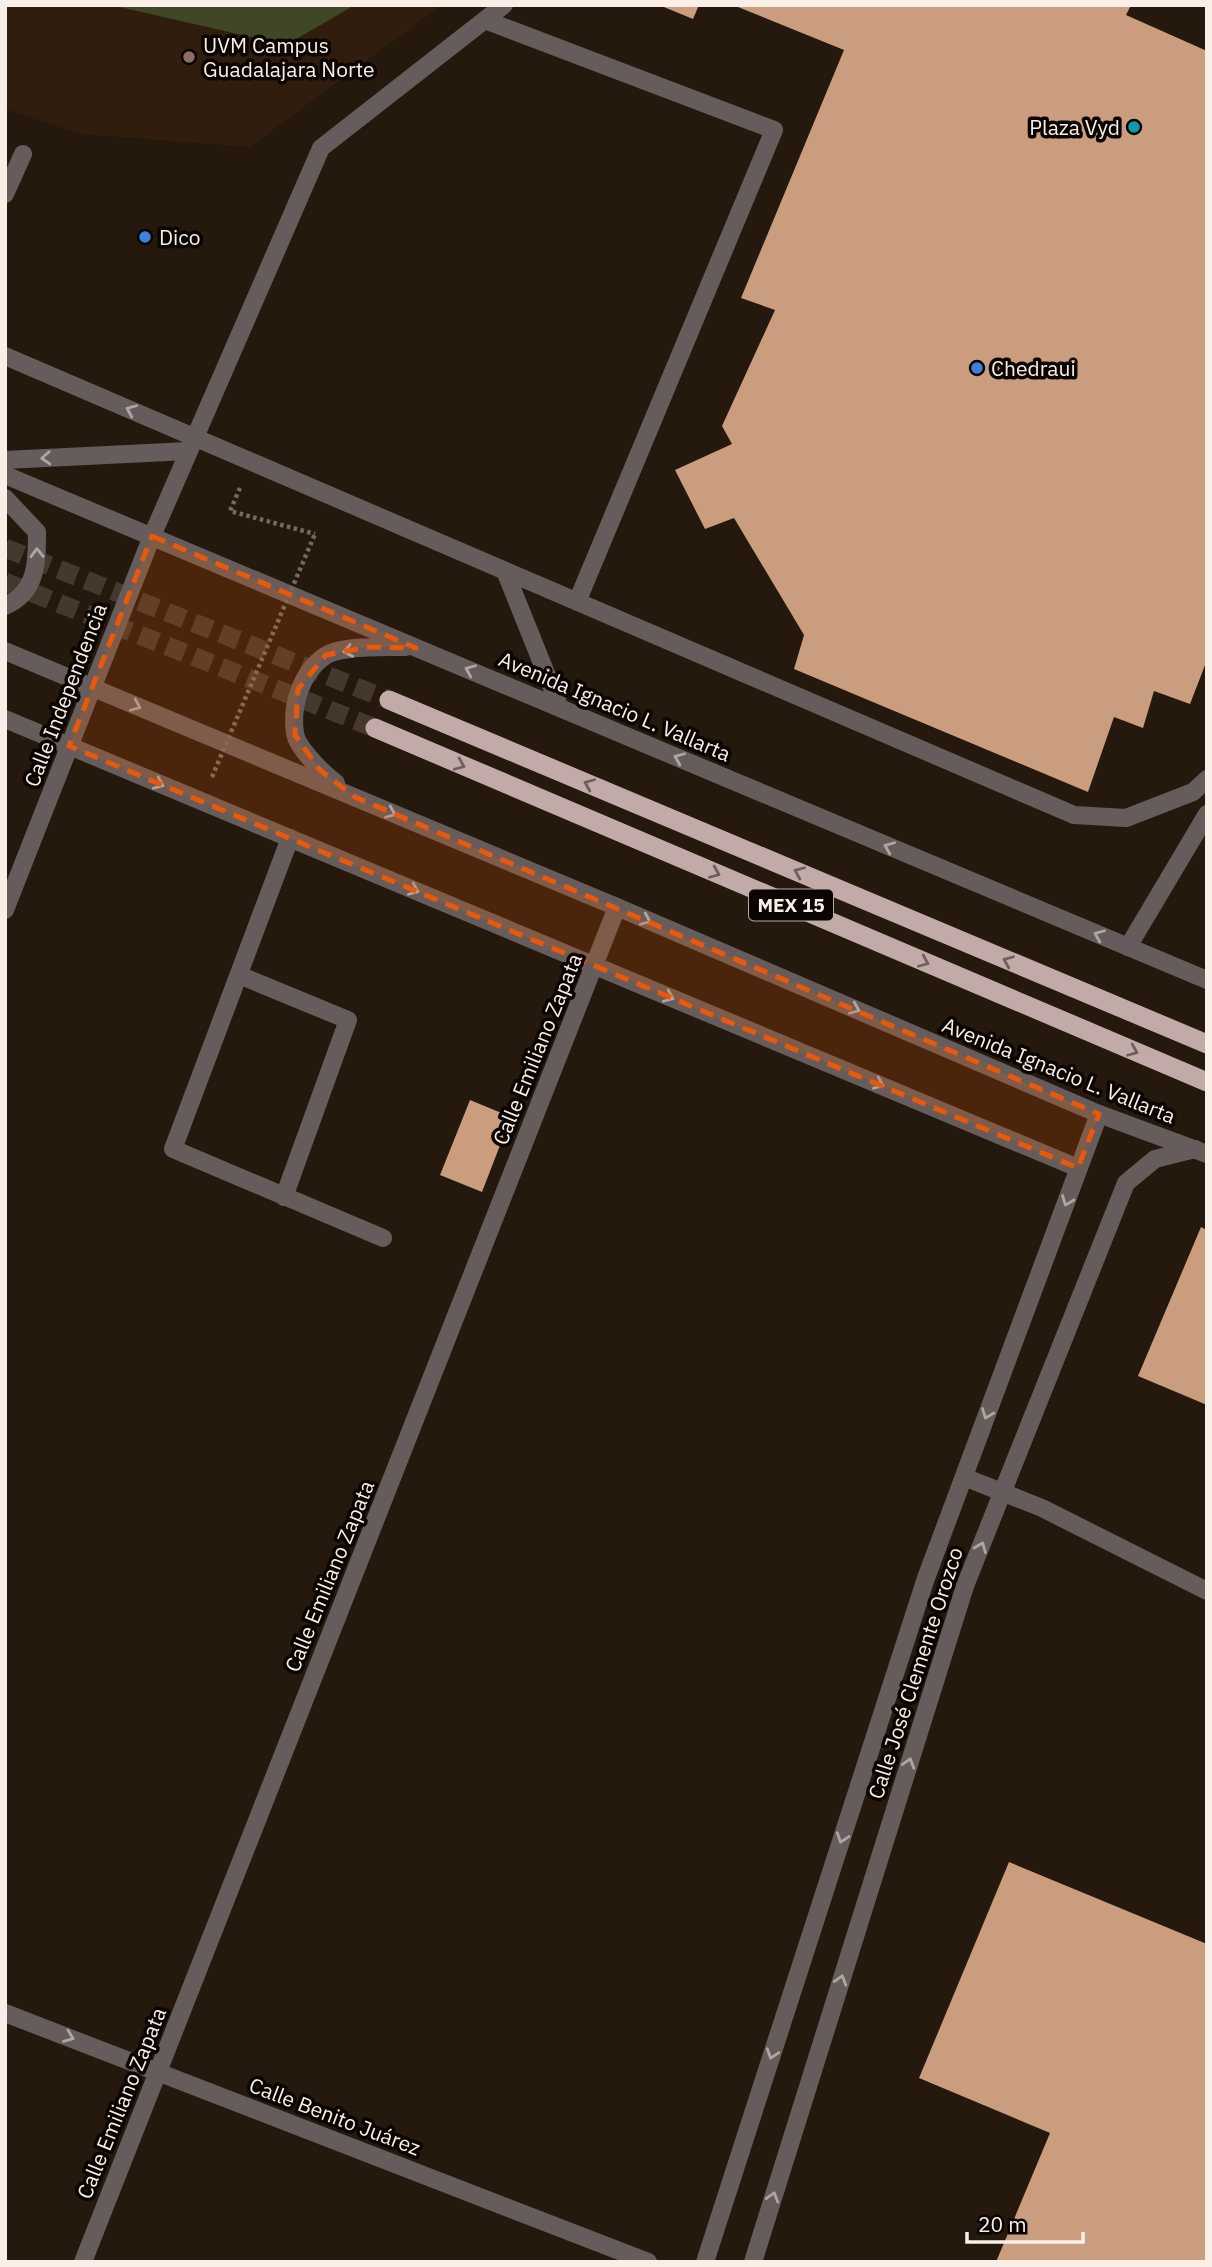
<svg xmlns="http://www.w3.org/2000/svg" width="1212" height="2267" font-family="'IBM Plex Sans',sans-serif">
<rect width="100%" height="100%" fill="#25180c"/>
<!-- built -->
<path fill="#301d0d" d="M5,5H442L250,147L80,134L5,109Z"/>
<!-- green -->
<path fill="#3f4726" d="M111,5H355L286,45Z"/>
<!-- building -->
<path fill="#c99d7e" d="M659,5H699L693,19Z
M733,5H1131L1126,15L1207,51V660L1190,704L1154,691L1143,728L1114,717L1088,792L794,669L804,635L734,518L705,529L675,470L732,444L722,426L775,310L741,298L844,50Z
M470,1100L511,1117L482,1192L440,1175Z
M1201,1227L1207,1230V1405L1138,1376Z
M1009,1862L1207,1944V2262H996L1050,2133L919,2078Z"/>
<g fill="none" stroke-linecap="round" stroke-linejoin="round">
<!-- trunk-tunnel -->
<path stroke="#45382d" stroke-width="19" stroke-dasharray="19 10" stroke-linecap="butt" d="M5,548L389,700
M5,582L375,728"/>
<!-- path -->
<path stroke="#766a60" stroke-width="4.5" stroke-dasharray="3.5 3.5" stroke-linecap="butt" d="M240,488L230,511L315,534"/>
<!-- service -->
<path stroke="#665c5b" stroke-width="18" d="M485,20L774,130L577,602
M5,194L23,154
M5,356L1074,815L1126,818L1193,792L1207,779
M5,460L188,451
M152,536L321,148L504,5
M505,571L560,708
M290,838L173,1149L383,1238
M239,975L348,1020L284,1197
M964,1477L1042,1508L1207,1591"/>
<!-- minor -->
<path stroke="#665c5b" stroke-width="18" d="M5,719L1078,1168
M1128,947L1207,814
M5,2013L648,2262
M83,2262L617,907
M705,2262L926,1578L1099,1114
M753,2262L965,1586L1126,1183L1155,1159L1195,1149"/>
<!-- tertiary -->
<path stroke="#665c5b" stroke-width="18" d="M5,475L1207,980
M5,498L37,532C37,563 37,592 5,606
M5,651L617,907L1099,1114L1207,1154
M336,783C324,774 297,748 295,733C291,706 301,672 325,656C341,645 386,647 406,647
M5,910L152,536"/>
<!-- trunk -->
<path stroke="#c2aaa9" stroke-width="19" d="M389,700L1207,1044
M375,728L1207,1082"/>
<!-- path-bridge -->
<path stroke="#766a60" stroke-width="4.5" stroke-dasharray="3.5 3.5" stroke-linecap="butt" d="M212,777L315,534"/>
</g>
<!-- one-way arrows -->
<defs><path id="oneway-chevron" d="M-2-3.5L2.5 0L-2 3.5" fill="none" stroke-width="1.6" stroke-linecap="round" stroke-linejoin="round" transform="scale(1.75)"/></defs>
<g stroke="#b0a6a1">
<use href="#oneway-chevron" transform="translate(131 410) rotate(-157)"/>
<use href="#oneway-chevron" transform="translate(46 458) rotate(177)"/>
<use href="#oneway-chevron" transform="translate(37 553) rotate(-91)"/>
<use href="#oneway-chevron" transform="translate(348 651) rotate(169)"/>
<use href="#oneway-chevron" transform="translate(470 670) rotate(-157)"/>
<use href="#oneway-chevron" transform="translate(136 706) rotate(23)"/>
<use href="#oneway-chevron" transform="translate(679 758) rotate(-157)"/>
<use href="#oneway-chevron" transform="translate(159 784) rotate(23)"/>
<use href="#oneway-chevron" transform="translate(391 813) rotate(23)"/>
<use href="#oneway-chevron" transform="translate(889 847) rotate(-157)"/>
<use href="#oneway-chevron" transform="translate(414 890) rotate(23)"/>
<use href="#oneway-chevron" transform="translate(646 920) rotate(23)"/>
<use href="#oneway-chevron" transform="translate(1099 935) rotate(-157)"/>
<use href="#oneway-chevron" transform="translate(669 997) rotate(23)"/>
<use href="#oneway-chevron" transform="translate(855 1009) rotate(23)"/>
<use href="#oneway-chevron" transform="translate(879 1084) rotate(23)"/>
<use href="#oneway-chevron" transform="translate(1067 1201) rotate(111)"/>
<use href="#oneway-chevron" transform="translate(987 1414) rotate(111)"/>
<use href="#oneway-chevron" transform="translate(981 1547) rotate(-68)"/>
<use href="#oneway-chevron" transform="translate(909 1763) rotate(-73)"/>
<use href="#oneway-chevron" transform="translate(842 1838) rotate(108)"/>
<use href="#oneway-chevron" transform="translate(841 1980) rotate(-73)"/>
<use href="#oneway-chevron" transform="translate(69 2037) rotate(21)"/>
<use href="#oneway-chevron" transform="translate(772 2054) rotate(108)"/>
<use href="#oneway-chevron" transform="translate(773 2197) rotate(-73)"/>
</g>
<g stroke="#6f605e">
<use href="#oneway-chevron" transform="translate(460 765) rotate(23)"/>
<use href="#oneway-chevron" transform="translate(589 784) rotate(-157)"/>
<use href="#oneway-chevron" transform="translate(799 872) rotate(-157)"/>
<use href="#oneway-chevron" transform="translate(715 873) rotate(23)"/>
<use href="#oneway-chevron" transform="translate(1008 961) rotate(-157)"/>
<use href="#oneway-chevron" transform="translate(924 962) rotate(23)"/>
<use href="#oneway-chevron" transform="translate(1133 1051) rotate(23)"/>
</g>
<!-- marked area -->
<path fill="#e8590c" fill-opacity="0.2" stroke="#e8590c" stroke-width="5" stroke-dasharray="14 9" stroke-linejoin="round" d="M152,536L416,648L368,647L326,655L298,689L295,735L320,770L355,797L1099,1114L1078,1168L69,746Z"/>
<!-- markers -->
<circle fill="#8d6e63" stroke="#0a0502" stroke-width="2.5" cx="189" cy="57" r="7"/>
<circle fill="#0f9aa8" stroke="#0a0502" stroke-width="2.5" cx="1134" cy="127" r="7"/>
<g fill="#3f7fe0" stroke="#0a0502" stroke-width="2.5">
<circle cx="145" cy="237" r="7"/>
<circle cx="977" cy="368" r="7"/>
</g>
<g text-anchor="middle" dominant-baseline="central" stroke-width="7" stroke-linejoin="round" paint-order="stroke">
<!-- shield labels -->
<rect fill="#0a0502" stroke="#b1a9a2" stroke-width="2" x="749" y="889.5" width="84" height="31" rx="5"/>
<g font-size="19" font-weight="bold" fill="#f9efe7">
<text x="791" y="905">MEX 15</text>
</g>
<!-- poi labels -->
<g font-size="21" fill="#f9efe7" stroke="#0a0502" text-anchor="start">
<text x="203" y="45">UVM Campus<tspan x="203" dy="24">Guadalajara Norte</tspan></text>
<text x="1120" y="127" text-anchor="end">Plaza Vyd</text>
<text x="159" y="237">Dico</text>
<text x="991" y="368">Chedraui</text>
</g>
<!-- street labels -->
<g font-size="21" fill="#f9efe7" stroke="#0a0502">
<text transform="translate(65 695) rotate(-69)">Calle Independencia</text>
<text transform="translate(615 706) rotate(23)">Avenida Ignacio L. Vallarta</text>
<text transform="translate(537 1049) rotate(-68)">Calle Emiliano Zapata</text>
<text transform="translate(1059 1070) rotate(22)">Avenida Ignacio L. Vallarta</text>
<text transform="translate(329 1576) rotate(-68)">Calle Emiliano Zapata</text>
<text transform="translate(915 1673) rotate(-72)">Calle José Clemente Orozco</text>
<text transform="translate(121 2103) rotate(-68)">Calle Emiliano Zapata</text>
<text transform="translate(335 2116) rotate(21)">Calle Benito Juárez</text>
</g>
</g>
<!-- border -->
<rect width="1212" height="2267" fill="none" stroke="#f9efe7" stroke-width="14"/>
<!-- scale -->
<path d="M967 2232v10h116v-10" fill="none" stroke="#f9efe7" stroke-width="3.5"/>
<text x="978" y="2232" font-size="21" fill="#f9efe7" stroke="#0a0502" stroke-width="5" paint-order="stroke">20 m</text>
</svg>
